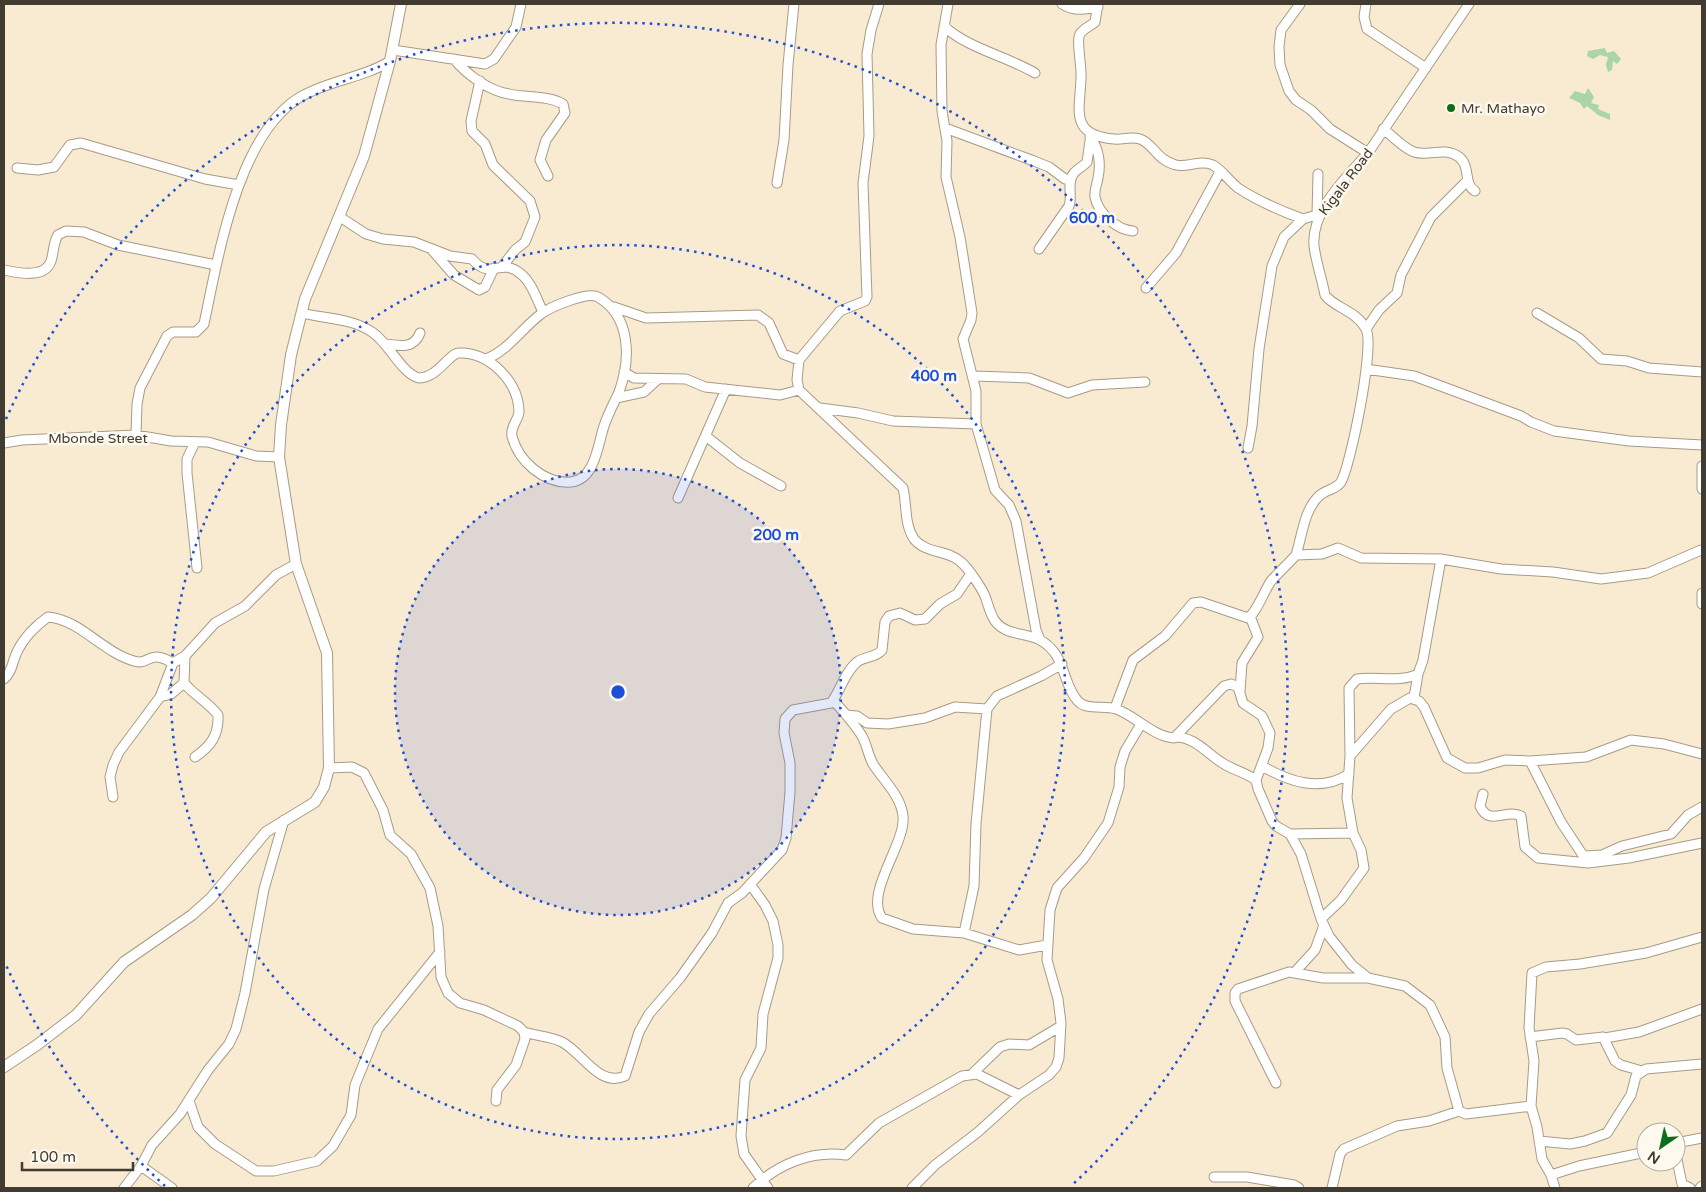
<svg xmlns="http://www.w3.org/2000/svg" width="1706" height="1192" font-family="'Varela Round',sans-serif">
<rect width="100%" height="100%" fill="#f9ead2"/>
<!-- green -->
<path fill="#aad5a8" d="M1605,48L1607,53L1614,51L1621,59L1617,64L1613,61L1612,70L1608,72L1606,65L1608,57L1600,55L1593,59L1587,56L1588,51Z
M1588,88L1594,97L1591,103L1599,105L1598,109L1610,114V120L1598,115L1587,106L1584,109L1580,103L1569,98L1575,91L1585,94Z"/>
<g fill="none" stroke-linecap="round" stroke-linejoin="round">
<!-- minor casing -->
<g stroke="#a89b85" stroke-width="11">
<path id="minor" d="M879,4L871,30L867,54L869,136L863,183L867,297L865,301L840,311L799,360L797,380L799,390L903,488C907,504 904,524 914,539C926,554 949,550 961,562C969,569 981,587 985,596C988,604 990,614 995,621C1006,636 1025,632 1040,640C1066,654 1062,683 1077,700C1085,711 1104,705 1116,709C1136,716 1152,736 1174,738L1224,686L1231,684L1238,687L1243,703L1262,716L1270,733L1268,748L1256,780L1258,789L1272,821L1276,826L1290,834L1301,854L1321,919L1329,936L1352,965L1368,978L1405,986L1430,1005L1445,1037L1447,1068L1459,1111L1466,1114L1531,1106
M948,4L941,45L942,111L947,141L946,177L960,237L972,313L971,320L963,339L976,391V424L995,490L1009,505L1016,521L1036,630L1040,640
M1062,4C1074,12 1084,9 1098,7
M1098,4L1095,22C1091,26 1084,28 1080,34C1076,40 1082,68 1081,78C1080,110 1069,135 1114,139C1123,140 1131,136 1140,139C1154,144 1156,160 1176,165C1188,168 1200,159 1213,165C1222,170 1229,181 1238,188C1258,201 1281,211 1303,219
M1300,4L1281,30L1279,47L1280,65L1289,91L1296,100L1311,110L1330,129L1368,153
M1366,4L1364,17L1367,29L1426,68
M944,26C965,47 1008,57 1035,73
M393,50L485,64L494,59L516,27L521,4
M454,59C466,74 489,91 509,94C527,98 547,95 563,104L565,113L546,140L540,160L548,176
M480,81L471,121L472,131L485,144L493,165L530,201L535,217L525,242L515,250L502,267
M945,128L1034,161L1049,167L1065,179H1071
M1383,129C1393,136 1403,148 1414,152C1429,157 1444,146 1459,157C1471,166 1463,184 1475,191
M1090,137C1099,148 1101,164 1098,178C1097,184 1094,191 1095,197C1098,213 1117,230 1133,231
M17,168L38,170L54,167L70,145L81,143L205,179L239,185
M777,183L784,140L788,65L794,4
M1317,215L1318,174
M340,217L366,234L383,239L414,242L450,256L472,259C492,282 500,256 521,274C532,283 537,300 543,312
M1039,249L1069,206C1073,196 1066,182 1074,173C1078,168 1084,166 1087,162L1091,134
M432,250L454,275L479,290L485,287L494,268
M4,270C17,273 45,279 51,261C54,252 53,243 58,235L66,231L84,232L118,245L216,265
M1146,288L1176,253L1220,172
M614,307L646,318L758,315L769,323L783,354L799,360
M302,313C326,319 351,318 372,332C389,343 401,373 419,378C439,377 449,353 459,353C489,352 518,381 519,411C519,420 510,426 512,436C518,461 544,484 571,482C595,480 598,444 604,426C608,414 614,403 619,392C631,359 631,316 598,297C588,291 550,307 541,314C522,328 509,350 486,359
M1537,313L1579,338L1601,359L1627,361L1649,368L1702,372
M1366,329L1379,310L1397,293L1401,275L1431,217L1468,180
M386,344C400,346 414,349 420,333
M1366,369L1414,376L1521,416L1531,422L1554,431L1629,441L1702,445
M624,372L634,378L686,379L705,387L780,395L799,390
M974,376L1029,378L1068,393L1092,385L1145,382
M616,398L644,392L657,380
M820,408L858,413L893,421L976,424
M136,435L137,404L140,388L167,336L173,332H196L204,324C218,258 238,132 302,96C330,80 363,78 390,61
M707,437L740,463L781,486
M195,442L187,459V473L197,568
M4,443L22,440L136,435L171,441L208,442L256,456L279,457
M1248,448L1252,426L1259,349L1272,266L1284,237L1303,219L1320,214
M1702,466V489
M678,498L726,389
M1296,555C1302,536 1304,510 1319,496C1326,489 1336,490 1341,482C1351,464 1375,345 1366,329C1356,310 1334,308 1325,295C1322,279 1316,262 1314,246C1311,210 1346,178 1368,153L1469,4
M1702,593V604
M185,656L184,683C194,695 209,703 218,715C219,735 211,746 195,757
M4,679C13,671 12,661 18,650C24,638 36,625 48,617C81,620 102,652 134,661C150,666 148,648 173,663
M1240,691L1242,663L1258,637L1250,616
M160,697L171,694L184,683
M1414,698L1418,674
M833,700C843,711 854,723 862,736C867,745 868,755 873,764C884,781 901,796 903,816C906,844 864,893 882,918L913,929L964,933L1019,950L1047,945
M1115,708L1133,660L1165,636L1193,603L1201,602L1248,618C1257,612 1264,591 1271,581C1279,572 1288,564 1296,555L1322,554L1338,548L1361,558L1441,559L1501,569L1553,572L1601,579L1648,573L1701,550
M846,715L857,716L867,723L888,724L925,718L955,707L987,709
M1175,737C1196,737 1207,754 1224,764C1234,770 1246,773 1256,780
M1350,756L1391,709L1410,698L1419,701L1424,707L1447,758L1465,768H1478L1505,760L1530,761L1586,757L1631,740L1664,744L1702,754
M1530,761L1561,822L1586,860
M1262,766C1288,781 1320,793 1349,774
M329,768L352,767L364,773L383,810L390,835L411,854L430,888L438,926L441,977L448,993L460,1003L484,1010L518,1026L524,1032L525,1039L516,1065L497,1090L496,1101
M1483,794L1480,806C1489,827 1507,808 1521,816L1525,847L1538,858L1588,863L1629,858L1702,843
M113,797L110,777L113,765L119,752L160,697L173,663L185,656L215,623L245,606L276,575L296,564
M1290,834L1353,833
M1584,856L1602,855L1622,846L1671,834L1688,815L1702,807
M750,884L765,905L773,921L778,945V958L763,1014L761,1048L745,1080L741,1136L744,1154L768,1188
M1321,919L1341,900L1364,868L1361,850L1353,833L1347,798L1350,756L1349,688L1357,679C1377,676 1399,683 1418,674L1423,660L1441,559
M964,933L974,886L976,824L987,709L997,696L1041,676L1062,664
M1294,973L1315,950L1324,925
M524,1032C536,1036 550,1036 562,1042C582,1052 599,1088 625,1076L639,1032L649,1014L680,978L712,933L728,903L742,893L782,850L786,838L790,792V763L784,733L785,719L793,710L831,703C841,690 844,673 857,662C865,656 876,658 882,650L885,622L889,616L900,613L915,620L925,619L940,604L957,594L970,575
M1530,1037L1562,1033L1567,1034L1576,1040L1603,1037L1615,1061L1621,1065L1642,1071
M1605,1038L1639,1032L1702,1009
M973,1073L1000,1047L1009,1044L1029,1045L1061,1026
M1276,1083L1235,1001V993L1238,989L1289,972L1323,978H1368
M189,1101L198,1127L215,1144L256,1171H274L317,1161L333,1146L351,1115L355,1085L378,1029L440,952
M1539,1141L1570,1144L1585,1141L1607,1133L1631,1095L1636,1076L1646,1069L1702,1064
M1676,1143L1702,1138
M1676,1155L1682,1184L1690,1188
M141,1166L172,1188
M1551,1175L1579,1166L1646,1152
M1214,1177H1247L1294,1185L1299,1188
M124,1188L141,1166L152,1145L180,1114L208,1070L229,1044L236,1029L245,993L264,889L284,820
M753,1188C778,1164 812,1150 846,1155L879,1123L962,1076L977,1074L1019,1095
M912,1188L935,1165L978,1132L1019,1095L1049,1075L1056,1067L1059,1058L1061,1023L1058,999L1047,960L1050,910L1057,888L1084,858L1108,823L1119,787L1120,767L1125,751L1141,724
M1332,1188L1340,1154L1344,1149L1397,1126L1429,1121L1459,1111
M1555,1188L1551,1175L1542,1159L1537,1127L1531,1106L1534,1061L1529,1028L1532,973L1546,967L1580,964L1646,953L1702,937
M1700,1188L1702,1186"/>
</g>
<!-- tertiary casing -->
<g stroke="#a89b85" stroke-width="12">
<path id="tertiary" d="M4,1067L37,1045L76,1015L124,962L192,915L211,898L266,832L315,802L324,787L329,768L327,653L296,564L279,457L281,425L291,355L305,299L364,156L390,61L401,4"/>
</g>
<!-- minor -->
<use href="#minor" stroke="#fff" stroke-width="9"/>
<!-- tertiary -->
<use href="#tertiary" stroke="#fff" stroke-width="10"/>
</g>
<!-- distance rings -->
<circle cx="618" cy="692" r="223" fill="#1d4ed8" fill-opacity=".12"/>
<g fill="none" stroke="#1d4ed8" stroke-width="2.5" stroke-dasharray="2.5 5">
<circle cx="618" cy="692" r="223"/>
<circle cx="618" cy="692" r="447"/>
<path d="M165 1186A670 670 0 0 1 6 965M6 419A670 670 0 1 1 1071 1186"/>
</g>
<!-- markers -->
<circle fill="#0c6e1b" stroke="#fef9ef" stroke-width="2" cx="1451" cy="108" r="5"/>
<g text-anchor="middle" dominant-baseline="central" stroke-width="5" stroke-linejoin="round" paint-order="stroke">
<!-- poi labels -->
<g font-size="14" fill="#413b31" stroke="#fef9ef" text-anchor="start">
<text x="1461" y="108">Mr. Mathayo</text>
</g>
<!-- street labels -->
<g font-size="14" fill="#413b31" stroke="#fef9ef">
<text transform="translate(1346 182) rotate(-53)">Kigala Road</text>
<text x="98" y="438">Mbonde Street</text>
</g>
</g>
<circle cx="618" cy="692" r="8" fill="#1d4ed8" stroke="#fef9ef" stroke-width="2.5"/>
<g font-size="15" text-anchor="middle" font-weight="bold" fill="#1d4ed8" stroke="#fef9ef" stroke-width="5" stroke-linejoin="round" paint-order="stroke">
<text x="1092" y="223">600 m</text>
<text x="934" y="381">400 m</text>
<text x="776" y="540">200 m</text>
</g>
<!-- border -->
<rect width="1706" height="1192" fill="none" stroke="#413b31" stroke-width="10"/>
<!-- north arrow -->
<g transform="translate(1661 1147) rotate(214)"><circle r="24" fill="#fef9ef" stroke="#b2ada3"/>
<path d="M0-4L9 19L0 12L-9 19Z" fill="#0c6e1b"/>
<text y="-8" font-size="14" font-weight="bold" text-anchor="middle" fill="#413b31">N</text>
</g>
<!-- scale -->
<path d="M22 1162v8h111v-8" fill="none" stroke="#413b31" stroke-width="2.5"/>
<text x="30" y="1162" font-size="15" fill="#413b31" stroke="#fef9ef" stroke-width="4" paint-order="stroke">100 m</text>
</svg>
